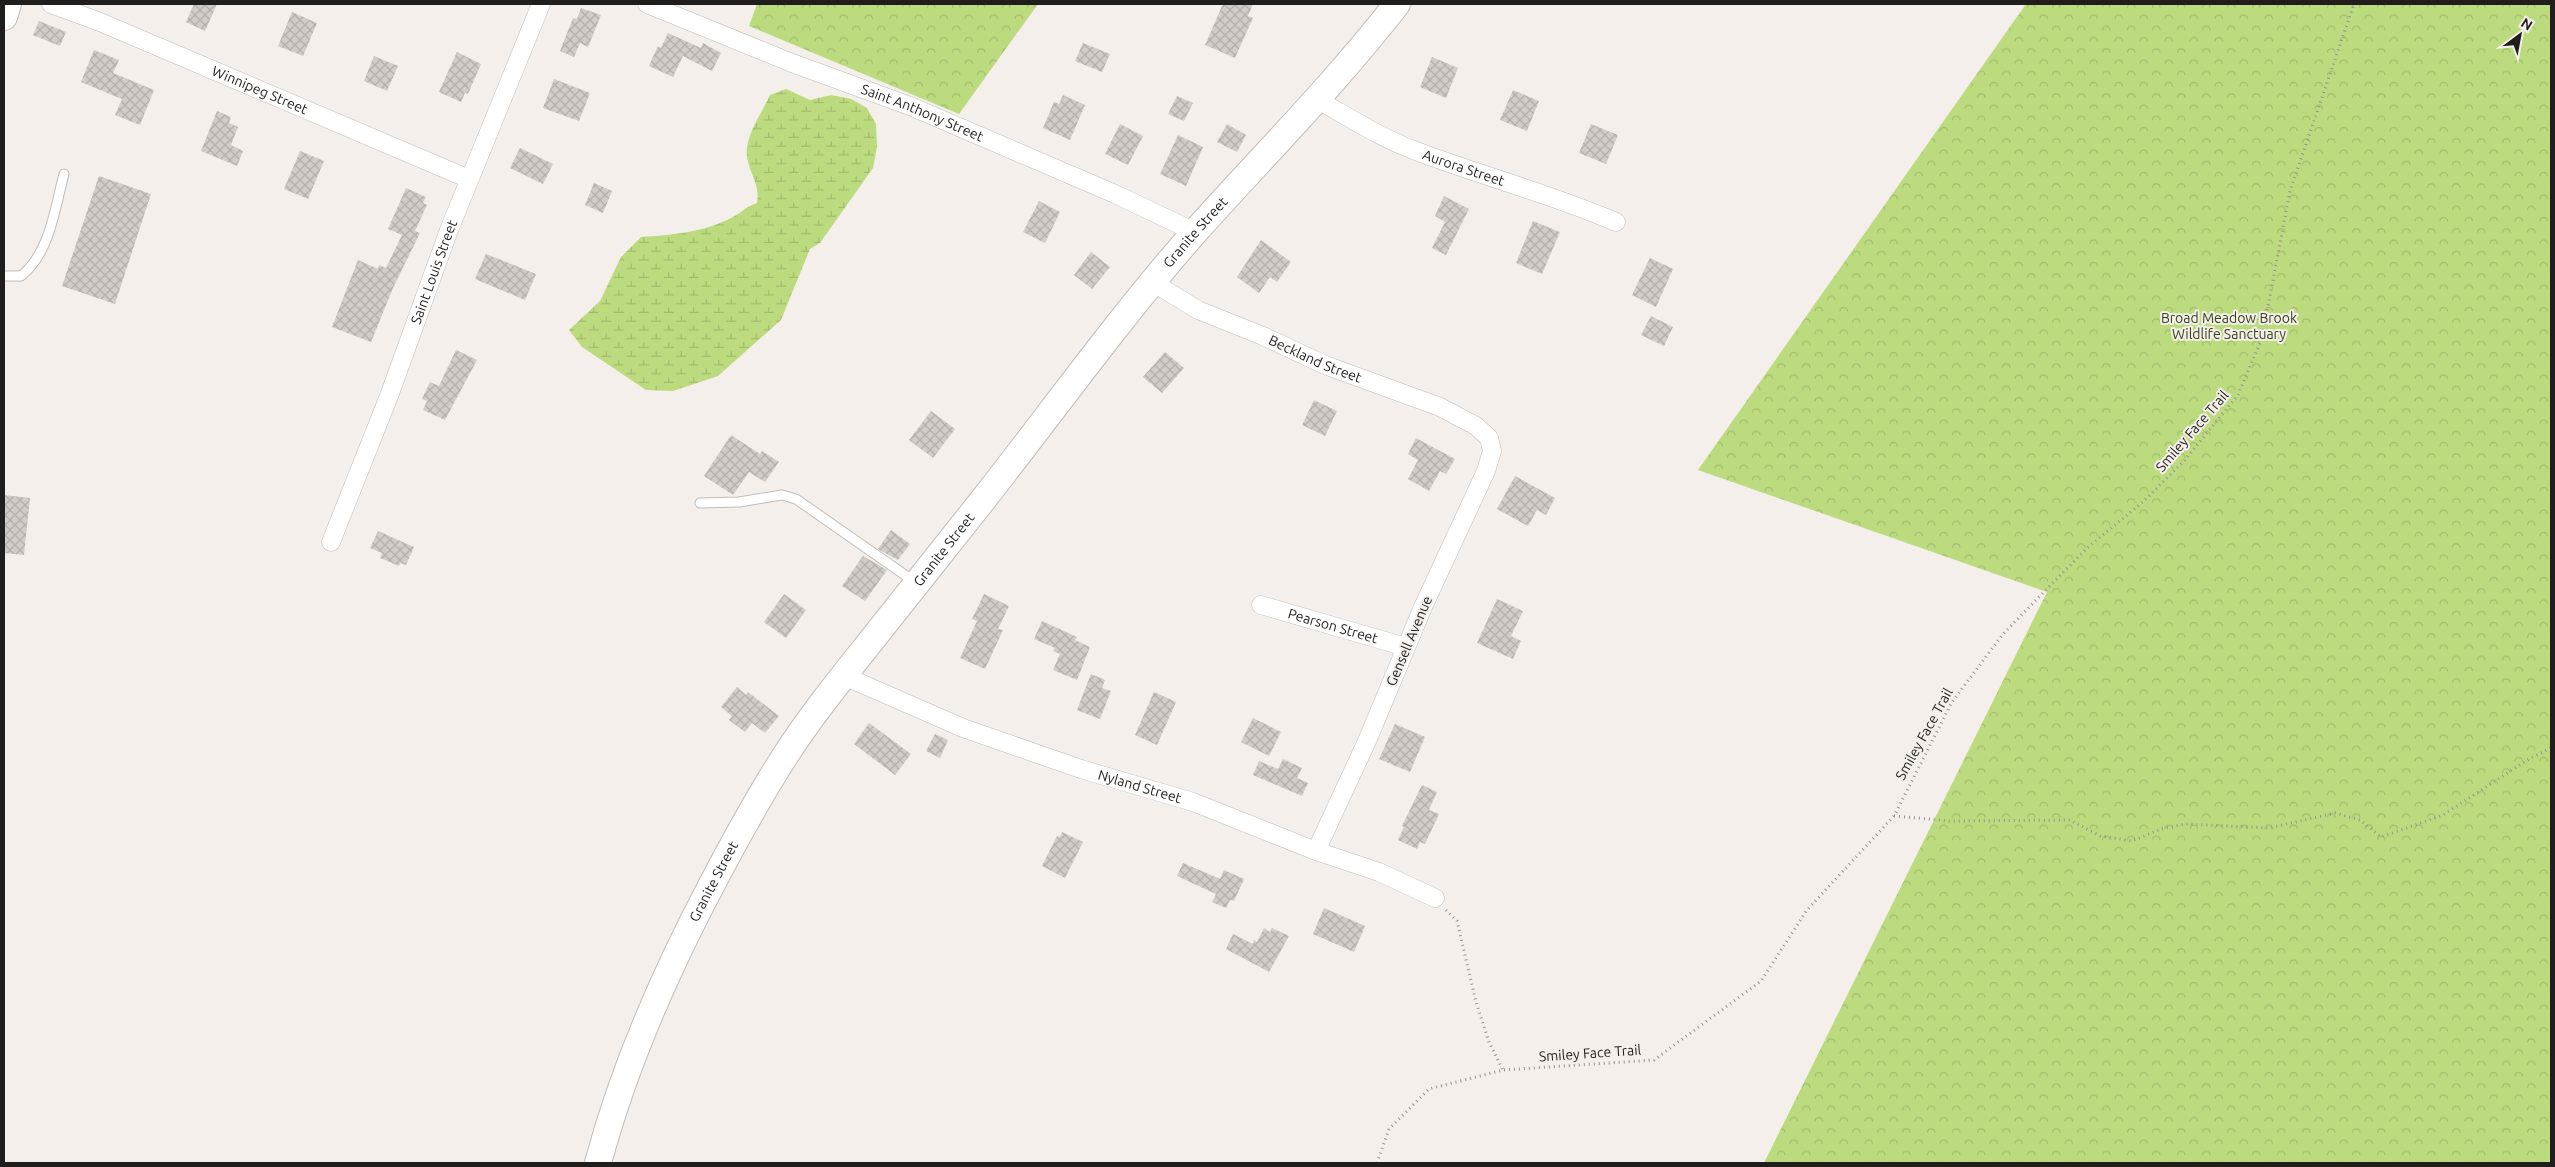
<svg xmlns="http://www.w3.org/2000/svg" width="2555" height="1167" font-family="Ubuntu,sans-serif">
<defs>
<pattern id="wetland-marsh" width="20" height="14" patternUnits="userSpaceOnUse" patternTransform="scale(1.25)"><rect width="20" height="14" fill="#bcdb7e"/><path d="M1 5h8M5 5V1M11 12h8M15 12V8" fill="none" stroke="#a1bc6c"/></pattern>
<pattern id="park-crowns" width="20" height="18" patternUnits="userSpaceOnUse" patternTransform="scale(1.25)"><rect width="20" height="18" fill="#bcdb7e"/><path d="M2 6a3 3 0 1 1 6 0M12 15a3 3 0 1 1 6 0" fill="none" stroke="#a1bc6c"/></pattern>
<pattern id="building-cross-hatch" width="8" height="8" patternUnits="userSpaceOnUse" patternTransform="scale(1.25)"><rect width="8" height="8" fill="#d1ccc7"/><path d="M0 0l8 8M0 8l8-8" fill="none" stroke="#b3afaa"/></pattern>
</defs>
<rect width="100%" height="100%" fill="#f4efea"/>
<!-- wetland -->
<path fill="url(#wetland-marsh)" d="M786,89L810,100L831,95L851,99L867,108L876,124L877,147L873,168L820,243L810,249L781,320L718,376L673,391L646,390L582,347L569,330L600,301L621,257L641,237C672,235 705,232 733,217C742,212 747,206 757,203C760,184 750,175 747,157C744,137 762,113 770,95Z"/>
<!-- park -->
<path fill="url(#park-crowns)" d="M757,4H1038L959,114L749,26Z
M2026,4H2551V1163H1764L2047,592L1698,470Z"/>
<!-- building -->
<path fill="url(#building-cross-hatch)" d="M194,4H217L205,31L186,22Z
M1223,4H1253L1248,16L1253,18L1235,58L1205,45Z
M581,8L601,15L588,47L580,43L574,57L560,51L573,18L577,19Z
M292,12L317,23L303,56L278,46Z
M39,21L66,32L60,46L33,35Z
M668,33L701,48L703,43L721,53L712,71L683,56L673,77L649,66L658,46L661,48Z
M1083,43L1110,54L1102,72L1075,61Z
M94,50L119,60L113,73L154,90L140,125L115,115L122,99L81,82Z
M457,52L481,64L468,94L465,93L461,102L439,92Z
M374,56L398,66L387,91L364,81Z
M1432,57L1458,68L1446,98L1420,87Z
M554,79L590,93L579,121L543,108Z
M1513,90L1539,101L1527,131L1500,120Z
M1063,95L1085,105L1070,140L1043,128L1054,102L1059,104Z
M1177,96L1193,103L1184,121L1168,114Z
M217,111L231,117L229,123L238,127L231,145L243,151L237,166L201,151Z
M1120,124L1143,136L1128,165L1105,154Z
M1227,124L1246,135L1237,152L1217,142Z
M1591,124L1618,135L1606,164L1579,153Z
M1178,135L1203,147L1186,186L1160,174Z
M520,148L553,164L543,184L510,168Z
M300,151L324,161L308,199L284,189Z
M99,176L151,194L115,304L62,286Z
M594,183L612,191L603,213L585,205Z
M406,188L426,197L423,203L427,205L415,231L420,233L393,288L371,342L332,327L358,260L378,269L379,265L386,268L402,235L388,229Z
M1444,196L1469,209L1446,255L1432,248L1445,222L1435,216Z
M1039,201L1060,212L1045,243L1023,232Z
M1533,221L1560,232L1542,274L1516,263Z
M1261,240L1291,262L1277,282L1270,277L1259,293L1237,277Z
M1091,252L1110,267L1092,289L1074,275Z
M486,254L536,274L525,300L475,279Z
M1650,258L1673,269L1656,307L1632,295Z
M1651,316L1673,327L1664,346L1641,335Z
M456,350L477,360L445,420L423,410L427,401L422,399L430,382L439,386Z
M1165,352L1184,368L1162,393L1143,377Z
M1314,400L1337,411L1325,436L1302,425Z
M931,411L955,429L933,458L909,440Z
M731,435L760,454L762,451L779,462L765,482L749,472L733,495L704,476Z
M1416,438L1455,459L1446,474L1440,471L1429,491L1408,479L1418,460L1408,454Z
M1515,476L1555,498L1546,515L1537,510L1528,526L1497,509Z
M4,495L30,498L24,555L4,553Z
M891,530L910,544L898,560L878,549Z
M378,531L414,547L406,565L400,563L399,566L380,558L382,553L370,548Z
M863,556L887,570L865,601L842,586Z
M784,594L806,610L786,638L764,622Z
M984,594L1009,606L998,629L1003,630L985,669L960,658L977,621L972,619Z
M1497,599L1523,611L1511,636L1521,641L1513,659L1477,643Z
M1042,621L1077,637L1075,640L1090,647L1077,680L1053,670L1060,654L1053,651L1055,648L1034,639Z
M1091,674L1105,680L1102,688L1111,691L1100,719L1077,710Z
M737,687L746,695L748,692L779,716L765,733L752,723L745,732L729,720L732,716L721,707Z
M1154,692L1176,702L1157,745L1135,735Z
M1253,718L1281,732L1269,756L1241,742Z
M869,723L911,754L895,775L854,744Z
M1395,724L1425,737L1410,772L1379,759Z
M935,734L948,740L940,758L926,751Z
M1283,759L1302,768L1297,778L1308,783L1302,796L1253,775L1259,761L1278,769Z
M1422,785L1437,792L1429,810L1439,814L1425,844L1420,842L1417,849L1398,840L1404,827L1402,826Z
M1062,832L1083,842L1065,878L1042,866L1057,836L1060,837Z
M1183,863L1220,879L1224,870L1244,879L1234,901L1230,900L1226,908L1212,902L1216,894L1177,876Z
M1324,908L1365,926L1354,952L1313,934Z
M1264,928L1270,932L1272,928L1289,936L1269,972L1226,949L1233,934L1253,944L1254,940L1257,942Z"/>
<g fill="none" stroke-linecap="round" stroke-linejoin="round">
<!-- lane casing -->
<g stroke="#c2bcb8" stroke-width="11">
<path id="lane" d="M4,276H21C50,253 55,208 64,174
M700,503L739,502L782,495L796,499L915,582"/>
</g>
<!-- street casing -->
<g stroke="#c2bcb8" stroke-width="19">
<g id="street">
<path id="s1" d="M51,4L100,22L469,179"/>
<path id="s2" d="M647,4L792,63L910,106L1115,194L1195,232"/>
<path id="s3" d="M1318,100C1350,118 1381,138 1416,151C1482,176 1551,194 1616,222"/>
<path id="s4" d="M1152,282L1198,310L1263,336L1325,365L1440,407L1476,426L1489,438L1492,451L1486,471L1423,607L1367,741L1316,851"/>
<path id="s5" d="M331,542L389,396L449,230L541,4"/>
<path id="s6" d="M1261,605L1406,647"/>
<path id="s7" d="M844,676L963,728L1081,769L1193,802L1316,851L1379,872L1435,898"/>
</g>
</g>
<!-- secondary casing -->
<g stroke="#c2bcb8" stroke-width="28">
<g id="secondary">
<path d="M4,17L8,4"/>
<path id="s8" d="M598,1163C624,1066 664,975 711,886C734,842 758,798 785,756C812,714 844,675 875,636C912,590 949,543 986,496C1055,408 1120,317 1194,233C1262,157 1334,85 1397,4"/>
</g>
</g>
<!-- path -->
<path stroke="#95918e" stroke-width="3" stroke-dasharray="1 4" stroke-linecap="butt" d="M1894,816L1950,821L2070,820L2100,836L2132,841L2161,829L2185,824L2269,828L2335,813L2360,820L2381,837L2443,815L2529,759L2551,748
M1446,910L1457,921L1476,1002L1489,1042L1503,1070
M1377,1163L1389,1129L1429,1089L1503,1070L1654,1060L1761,981L1807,910L1894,816L1952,702L2003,634L2086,549L2144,501L2184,461L2238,395L2262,338L2290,191L2354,4"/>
<!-- lane -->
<use href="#lane" stroke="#fff" stroke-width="9"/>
<!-- street -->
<use href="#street" stroke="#fff" stroke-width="18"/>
<!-- secondary -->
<use href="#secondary" stroke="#fff" stroke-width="26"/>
</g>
<g text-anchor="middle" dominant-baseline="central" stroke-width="4" stroke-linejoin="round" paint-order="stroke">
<!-- street labels -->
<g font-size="14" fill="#201e1d" stroke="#f4efea">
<text stroke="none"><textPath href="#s1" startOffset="226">Winnipeg Street</textPath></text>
<text stroke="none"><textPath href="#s2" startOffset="296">Saint Anthony Street</textPath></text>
<text stroke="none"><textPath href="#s3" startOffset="161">Aurora Street</textPath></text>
<text stroke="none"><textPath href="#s8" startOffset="1115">Granite Street</textPath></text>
<text stroke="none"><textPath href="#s5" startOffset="289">Saint Louis Street</textPath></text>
<text stroke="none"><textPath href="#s4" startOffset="181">Beckland Street</textPath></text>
<text transform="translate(2192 431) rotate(-49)">Smiley Face Trail</text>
<text stroke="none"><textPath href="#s8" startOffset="710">Granite Street</textPath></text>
<text stroke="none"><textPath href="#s6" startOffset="75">Pearson Street</textPath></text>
<text transform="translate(1409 641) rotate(-67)">Gensell Avenue</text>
<text transform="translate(1924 734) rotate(-61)">Smiley Face Trail</text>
<text stroke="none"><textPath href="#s7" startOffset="316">Nyland Street</textPath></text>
<text stroke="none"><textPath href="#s8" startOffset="305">Granite Street</textPath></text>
<text transform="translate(1590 1053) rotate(-4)">Smiley Face Trail</text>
</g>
<!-- park labels -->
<g font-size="14" fill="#344119" stroke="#f4efea">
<text x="2229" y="318">Broad Meadow Brook<tspan x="2229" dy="16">Wildlife Sanctuary</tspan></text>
</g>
</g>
<!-- border -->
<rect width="2555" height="1167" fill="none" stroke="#201e1d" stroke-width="10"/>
<!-- north arrow -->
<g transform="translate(2520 35) rotate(32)" stroke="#f4efea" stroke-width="4" paint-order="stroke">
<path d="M0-4L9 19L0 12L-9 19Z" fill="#201e1d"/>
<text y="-8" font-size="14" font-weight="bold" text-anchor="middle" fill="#201e1d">N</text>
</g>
</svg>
